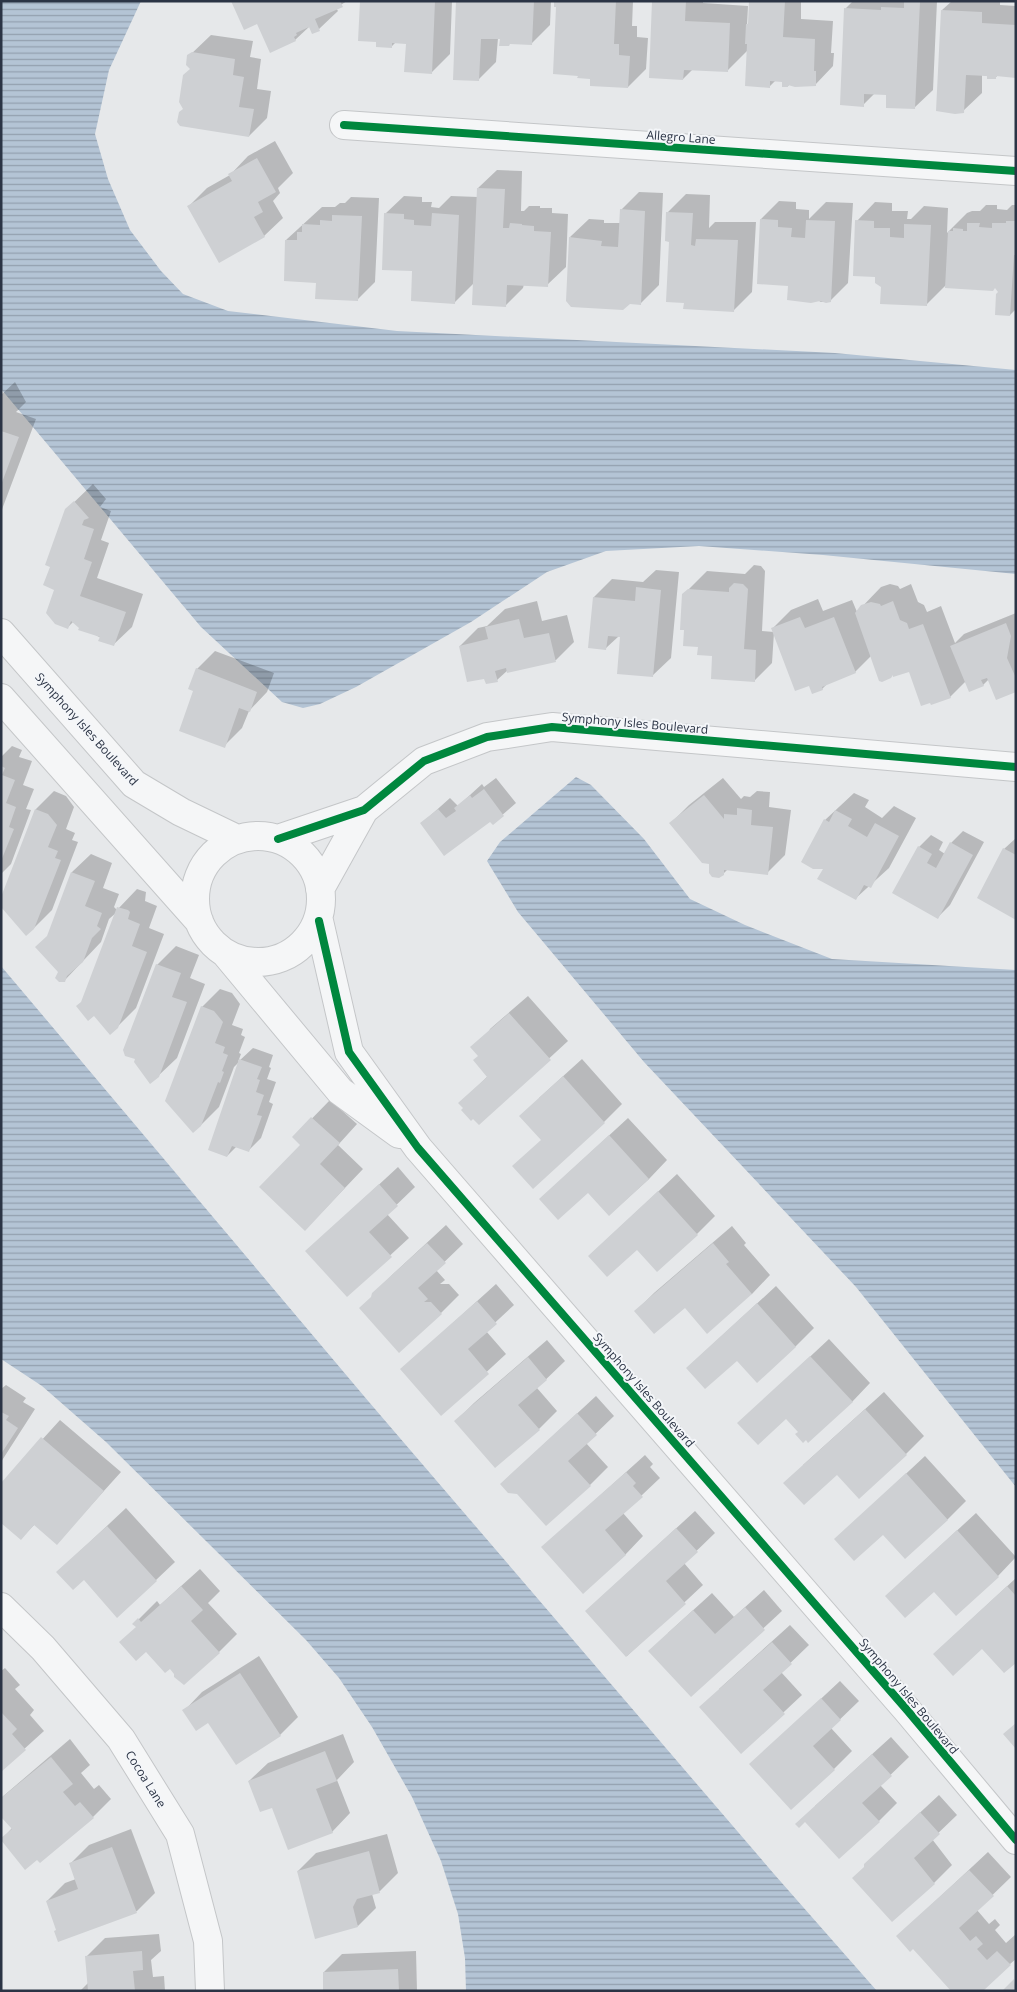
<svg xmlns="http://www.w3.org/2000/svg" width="1017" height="1992" font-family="'Open Sans',sans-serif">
<defs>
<pattern id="water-rules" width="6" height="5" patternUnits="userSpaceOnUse" patternTransform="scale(1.25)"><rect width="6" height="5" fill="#b4c4d5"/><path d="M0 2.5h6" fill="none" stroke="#93a0af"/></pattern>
</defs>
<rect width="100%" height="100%" fill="#e6e8ea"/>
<!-- water -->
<path fill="url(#water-rules)" d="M1,1H141L109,70L95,134L108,179L130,230L161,271L183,294L228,311L397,331L835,353L1016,370V574L823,555L699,546L606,551L547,572L471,622L356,687L320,704L303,708L282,702L201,627L1,389Z
M576,777L591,785L644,839L690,899L745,925L832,959L1016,970V1487L856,1287L644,1062L518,912L487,861L500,842Z
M1,966L369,1402L774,1874L877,1991H466L465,1958L458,1914L441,1861L412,1797L372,1727L339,1678L306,1640L106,1442L42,1386L1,1359Z"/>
<!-- shadow -->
<path fill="#0003" d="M232,1H347L336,8L338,11L319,29L313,32L310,26L295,40L258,22Z
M361,1H452L450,54L432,72L407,42H396L391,47L377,41Z
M458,1H551L550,25L532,43L498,38L496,62L478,80Z
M555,1H633L632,26H637V37L648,38L646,69L628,87L591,77Z
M653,1H703V3L748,6L747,25L749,22L750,1H801V19L833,21L831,53H834L833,66L815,85L790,84L788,86L783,81L776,80L770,86L748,50L727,71L693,69L683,79Z
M853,1H937L933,90L914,108L888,94L875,93L863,105L846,8Z
M952,1H1000V5L1016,6V76L998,75L995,78L982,75V93L963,111L942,10Z
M211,35L253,41L250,57L261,59L257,89L271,91L267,118L249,136L184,108L191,69L189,56Z
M275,141L293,173L278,188L280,193L273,201L283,218L264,236L220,261L189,206L207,188L230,175L248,156Z
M497,170L522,171L521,211H524L529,206H540V208H552V213L568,214L566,267L547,285L524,284L523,288L505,306L474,283L455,302L414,270L385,214L404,196L422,197V202H432L431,207L439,208L451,196L478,197V188Z
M639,192L663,193L659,285L641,303L570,237L589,219L604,220V223H620L621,210Z
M686,194L710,195L709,228L715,222H756L752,292L734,310L685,302L670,241L666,240L668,212Z
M351,197L379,198L375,282L357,300L317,282L286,240L322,207H335L340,203H345Z
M779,201L796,202V209L809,210V219L826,202L853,203L848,283L830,301L821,302L789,285L758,283L761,219Z
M875,202L892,203V211H908L907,219H911L924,206L948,208L947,233L967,213L972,211H980L986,205H997V209L1007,210L1012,205H1016V309L1010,315L1000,292L995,286L947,284L926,305L882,286L877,276L857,221Z
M15,382L26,402L16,412L36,419L1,512V395Z
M93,484L106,499L100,507L111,511L101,540L109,543L97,578L143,594L132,627L113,645L73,622L68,627L56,589L66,510Z
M754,565L761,566L765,571L762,631L774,632L773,628L791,610L818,599L823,611L852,600L857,612L881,587L890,584L898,586L900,589L911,584L918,602L924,605L927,612L941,606L955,643L964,634L1016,613V691L989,679L983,685L966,681L950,697L909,670L894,674L871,656L855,672L828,683L822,689L810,684L774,632L772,663L754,681L699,646L685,629L684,594L707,571L745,574Z
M656,570L679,572L671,658L652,676L622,636H619L606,648L594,597L612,579L643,582Z
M537,601L542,621L567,615L574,642L556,660L508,672V670L497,680L485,677L460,646L478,628L487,626L505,609Z
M215,651L274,673L267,692L249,711L242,728L224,746L195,690L197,669Z
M12,746L22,750L19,757L32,761L23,785L34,789L26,809L31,810L11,864L1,874V757Z
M496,778L516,803L493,823L491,820L422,823L450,798L458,806L482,784L484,787Z
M723,778L741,799L744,796L750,797L757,791L770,792L769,807L791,810L785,855L767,873L728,869L723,874L671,823L689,805Z
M54,791L66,796L74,807L66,829L75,833L72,840L78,842L52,910L34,928L1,900L36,809Z
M854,793L869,800L865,807L882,818L894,806L916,818L889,868L856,898L825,868V820Z
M963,831L984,842L950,905L938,917L919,847L931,835L943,842L939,850L945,854L951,843Z
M1016,838V918L1004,849Z
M91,854L112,863L103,888L119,894L114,907L117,910L137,889L146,892L145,901L157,906L149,928L164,934L136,1008L117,1027L94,1014L82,1002L117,912L109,919L101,942L64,981L59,972L49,935L72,872Z
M176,946L199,955L190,978L205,984L177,1058L158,1076L157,965Z
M220,989L232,993L240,1004L232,1025L243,1029L241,1035L245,1037L239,1053L241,1054L238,1062L253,1048L273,1055L269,1067L271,1068L267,1079L276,1082L269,1102L273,1104L261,1138L249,1150L237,1146L227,1156L240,1061L234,1067L219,1107L200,1126L202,1007Z
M528,996L568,1041L479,1123L460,1103L488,1076L480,1056L490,1029Z
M582,1059L622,1104L604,1122L542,1139L539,1098Z
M330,1100L357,1124L338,1145L363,1169L323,1211L302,1145L294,1137Z
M628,1118L667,1160L649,1179L609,1215L588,1191L540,1199Z
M398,1167L415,1187L387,1214L409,1238L347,1295L307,1251Z
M677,1174L715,1216L697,1234L637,1248L589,1256Z
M446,1225L463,1244L436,1270L445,1280L440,1284H449L459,1295L441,1313L373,1296L392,1275Z
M732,1226L746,1243L744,1245L770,1275L752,1294L685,1306L636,1311L654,1293Z
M496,1284L514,1305L486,1331L506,1354L441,1414L402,1369Z
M776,1286L814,1328L796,1346L757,1381L737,1359L687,1368Z
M829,1339L870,1383L852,1402L799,1432L786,1417L739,1423Z
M547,1340L565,1361L537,1388L557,1411L539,1429L456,1421L474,1403Z
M6,1385L26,1398L23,1402L35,1409L1,1462V1389Z
M884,1392L924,1436L906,1454L837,1473L803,1465Z
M596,1396L614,1416L586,1443L608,1467L590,1485L501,1484Z
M60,1420L121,1472L57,1543L35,1524L21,1538L1,1485Z
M645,1455L653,1464L650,1467L660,1478L623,1513L643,1536L625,1555L543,1547Z
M925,1456L966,1501L948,1519L905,1557L883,1533L836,1539Z
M126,1508L175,1562L118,1616L84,1578L58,1572Z
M695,1511L715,1533L684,1563L703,1585L627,1656L586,1611Z
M976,1513L1016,1557L998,1576L956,1614L934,1591L886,1596Z
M200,1569L220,1591L208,1603L237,1634L219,1652L170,1667L134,1624L157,1601L160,1605Z
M1016,1578V1661L982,1647L934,1654Z
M764,1590L782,1611L691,1695L668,1633L712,1593L734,1617Z
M790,1625L809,1645L781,1672L802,1695L741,1752L719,1689Z
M259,1656L298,1717L280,1735L209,1722L184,1711L202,1692Z
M5,1668L20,1685L15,1689L34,1710L30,1715L44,1731L1,1770V1671Z
M840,1681L859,1701L831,1728L852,1751L834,1769L751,1764Z
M343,1734L354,1762L337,1780L350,1813L332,1832L273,1806L249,1781L268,1763Z
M891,1737L909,1757L880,1785L897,1803L879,1821L815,1806Z
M70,1739L90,1765L81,1773L94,1789L99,1785L111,1799L93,1817L2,1839L12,1828L1,1815V1798Z
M939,1795L957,1815L932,1839L952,1865L934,1883L865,1867L884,1846Z
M131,1829L155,1893L137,1911L59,1940L58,1930L47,1901L65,1883L76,1879L71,1863L89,1845Z
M387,1834L398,1873L380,1891L372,1894L376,1908L358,1926L298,1871L316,1853Z
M988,1852L1011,1877L977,1910L989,1924L995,1919L1000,1925L995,1930L1006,1943L1016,1934V1959L1010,1964L913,1948L898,1936Z
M159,1934L161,1951L151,1960L153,1977L164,1976L165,1991H80L89,1982L87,1956L105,1938Z
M416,1951L417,1991H325L324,1972L342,1954Z"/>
<!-- building -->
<path fill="#ced0d3" d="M231,1H340L343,7L315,19L320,31L312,34L309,27L296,33L297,35L294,37L296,41L270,53L257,24L244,30Z
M360,1H435L432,74L404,72L406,44L392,43V48L376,47V42L358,41Z
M456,1H534L532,45L510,44L509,46H499L500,39H481L479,81L453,80Z
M554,1H616L614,44H619V55L630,56L628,88L590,86V79L577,78L578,76L553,74L556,7H554Z
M652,1H686L685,21L730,23L728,72L684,70L683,80L649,78Z
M749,1H785L783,37L815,39L814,71H816V86L795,87L788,85V87H782V82L770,81V88L745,86L747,44H745L746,24H748Z
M904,1L920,2L915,109L886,108V95L864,94V107L840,105L844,8L881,10V7L904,8Z
M941,10L982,12V23L1016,25V78L996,76V79H987V76L966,75L964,113L955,114L936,111Z
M192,52L235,59L233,75L244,77L239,107L254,109L249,137L180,126L177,122L179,112L183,109L179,102L183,75L190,69L186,65L187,55Z
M257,158L276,192L258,202L263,212L254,217L265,237L219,263L187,206L232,181L228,174Z
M477,188L505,189L503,228H509L510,223L522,224V225L534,226V231L551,232L548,287L507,285L506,307L472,305Z
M620,209L645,211L641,305L630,304L623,310L571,307L566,301L569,237L602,241L601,246L618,247Z
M666,212L693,213L691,245L695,246L696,239L738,240L734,312L683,309L684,303L666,302L669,242L665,241Z
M384,213L404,214V219L414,220V225L431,226L432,213L459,215L455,304L411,301L412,271L382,270Z
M332,215L362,216L358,301L315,299L316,283L284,281L285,240H297V232H302V224L320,225V220L332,221Z
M760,219L778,220V227L792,228L791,237L805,238L806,220L835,221L831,302L826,303L820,301L811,303L787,300L788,286L757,284Z
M855,220L874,221V228H890V237L904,238V224L931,225L927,306L880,304L881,287L875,283V277L853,276Z
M1006,221H1016V255H1014L1010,316L995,315L996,294L998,292L995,288L993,291L945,288L948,231H953V228L963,229V231H967V223H980L979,227L992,228V223H1006Z
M1,431L19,437L1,485Z
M74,501L89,518L84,520L82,525L94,529L84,559L92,562L80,596L126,612L114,646L98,641L100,637L78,630L79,628L71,621L68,629L55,624L46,613L54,590L43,585L50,567L45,565L65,509Z
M734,583L743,584L748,589L744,649L756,650L755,682L711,679L712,656L697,655L698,647L683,646L684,630H680L682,594L688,589L729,592V588Z
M636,587L661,590L653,677L617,674L620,637L608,636L606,650L588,648L593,597L635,601Z
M893,601L900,620L907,623L909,629L923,624L951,698L931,705L930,703L921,706L909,672L893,677V675L891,678L882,682L879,681L855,613L861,605L871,602L880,604L881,606Z
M800,617L805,628L834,617L856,673L822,687L823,690L812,694L809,686L795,691L771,628Z
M519,619L524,638L549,633L556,662L507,673L506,668L495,671L498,682L486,684L484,679L467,682L459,646L488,639L485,627Z
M1006,623L1011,636L1007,658L1016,678V692L996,700L987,678L981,680L984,686L969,692L950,646Z
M196,668L257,692L250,712L239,708L225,748L179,731L193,691L188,689Z
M1,766L5,768L2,775L15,780L6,803L16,807L9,827L14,829L1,861Z
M484,789L504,816L493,825L490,822L444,856L420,823L438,809L446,818L456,811L454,808L470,795L472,798Z
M704,795L724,819V814L737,815V808L752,810L751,825L773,827L768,875L724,870V875L719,878L712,877L709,873V864L702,863L669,823Z
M35,809L48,814L57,825L48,847L58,851L55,858L61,860L34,929L26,936L1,907V897Z
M835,810L852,819L848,826L867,837L875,823L899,836L871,888L864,885L856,900L817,879L823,869H813L801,862L824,819L829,822Z
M950,842L973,855L938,919L892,893L918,846L932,854L927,863L936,868Z
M1003,848L1016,855V920L977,898Z
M71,872L95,881L85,906L102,913L97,926L101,929L92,938L83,962L67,976L65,982H59L55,978L58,972L35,947L47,936Z
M117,907L128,910L130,912L128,919L140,924L132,946L147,952L118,1028L110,1035L94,1016L88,1021L76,1006L81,1002Z
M156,964L181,973L172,997L187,1002L159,1077L150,1084L134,1062L135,1059L125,1056L123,1050Z
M201,1006L214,1011L223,1022L215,1043L225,1047L223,1053L228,1055L222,1071L224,1072L220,1083L218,1082L201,1126L193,1133L165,1101Z
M509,1013L551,1060L479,1125L473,1119L471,1121L461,1110L463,1108L458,1103L487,1077L473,1060L478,1056L470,1047Z
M239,1059L262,1067L257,1079L260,1080L256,1092L264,1095L257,1115L262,1116L249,1152L232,1146L227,1157L208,1150Z
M563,1076L605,1123L533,1189L512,1166L541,1140L519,1116Z
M311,1117L340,1143L320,1164L345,1188L305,1231L259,1187L300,1145L292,1137Z
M609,1135L649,1179L609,1216L588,1193L558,1220L539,1199Z
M379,1184L398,1206L369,1232L392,1257L347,1297L305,1251Z
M658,1191L698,1235L657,1272L637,1250L607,1277L588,1256Z
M427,1243L446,1263L418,1288L428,1299L424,1302H431L442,1314L399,1353L359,1308L371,1297L372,1293Z
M713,1243L729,1262L726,1264L752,1294L707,1334L685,1308L654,1334L634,1311Z
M477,1301L497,1324L468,1349L489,1374L441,1416L400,1369Z
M757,1303L796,1347L757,1383L737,1361L705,1389L686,1368Z
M810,1356L853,1402L808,1443L806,1440L803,1443L795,1434L798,1432L786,1419L758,1445L737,1423Z
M528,1357L547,1380L518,1405L540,1430L495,1468L454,1421Z
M865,1409L907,1455L859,1499L837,1475L804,1505L783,1483Z
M1,1412L9,1416L6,1420L18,1428L1,1454Z
M577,1413L597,1435L568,1461L591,1486L546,1526L517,1494L508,1493L500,1484Z
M41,1437L104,1491L57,1545L34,1525L21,1540L1,1523V1483Z
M626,1472L636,1483L633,1486L643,1497L605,1530L626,1555L583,1594L541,1547Z
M906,1473L948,1520L905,1559L883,1535L854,1561L834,1539Z
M107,1526L157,1581L117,1618L84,1580L73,1590L56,1572Z
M676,1528L698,1552L666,1581L686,1604L626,1657L585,1611Z
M957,1530L999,1577L956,1616L934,1592L905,1618L885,1596Z
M181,1586L203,1610L191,1621L220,1653L184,1685L174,1677V1674L170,1669L165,1673L146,1652L136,1661L119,1642L136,1627L132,1624L138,1618L141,1622Z
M1007,1586L1016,1596V1663L1004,1673L982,1649L953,1676L933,1654Z
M745,1607L765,1630L691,1697L648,1651L693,1610L715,1634Z
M772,1642L792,1664L763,1690L785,1714L741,1754L699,1707Z
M240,1673L281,1736L236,1765L208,1723L196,1731L182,1710Z
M821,1698L841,1720L813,1746L835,1770L791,1810L749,1764Z
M1,1712L17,1729L12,1734L26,1750L1,1772Z
M1016,1723V1749L1003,1734Z
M325,1751L337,1781L316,1789L333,1833L288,1850L272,1808L260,1812L248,1781Z
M872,1754L892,1776L862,1803L880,1822L839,1859L805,1822L799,1828L795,1824Z
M51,1757L73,1784L63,1792L75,1806L80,1802L94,1818L40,1863L37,1860L25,1870L1,1840V1838L12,1829L1,1817V1798Z
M920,1812L940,1834L914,1858L935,1884L892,1922L852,1878L864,1867V1864Z
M112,1847L137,1913L58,1942L54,1931L56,1930L46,1901L78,1889L69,1863Z
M369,1851L380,1893L357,1899L353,1907L358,1927L315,1939L297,1871Z
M969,1870L994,1896L959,1928L970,1941L976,1936L983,1944L977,1949L987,1960L997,1951L1011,1965L983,1991H951L913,1949L910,1952L896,1936Z
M142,1951L143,1970L133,1971L135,1991H88L85,1956Z
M398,1969L399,1991H323V1972Z
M1014,1979L1016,1991H1002Z"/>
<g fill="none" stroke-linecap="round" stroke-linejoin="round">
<!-- minor casing -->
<g stroke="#c4c6c8" stroke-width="30">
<path id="minor" d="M344,125L1016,171
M1,633L134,784L181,812L237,839
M1,698L199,921
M195 899a63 63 0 1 1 126 0a63 63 0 1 1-126 0Z
M278,839L364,810L424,761L487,737L552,727L1016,767
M320,889L364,810
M319,921L349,1052L418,1148L907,1710L1016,1840
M226,954L340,1091L399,1134
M1,1607L43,1648L121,1739L180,1834L208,1941L210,1991"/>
</g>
<!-- minor -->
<use href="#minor" stroke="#f5f6f7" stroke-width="28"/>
<!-- cycleway casing -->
<g stroke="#f4f6f9" stroke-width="11">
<path id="cycleway" d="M344,125L1016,171
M278,839L364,810L424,761L487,737L552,727L1016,767
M319,921L349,1052L418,1148L907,1710L1016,1840"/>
</g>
<!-- cycleway -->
<use href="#cycleway" stroke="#00873e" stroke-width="8"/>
</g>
<g text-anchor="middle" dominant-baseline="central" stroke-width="4" stroke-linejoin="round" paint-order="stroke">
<!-- street labels -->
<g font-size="12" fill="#2b3445" stroke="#f4f6f9">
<text transform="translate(681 137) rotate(4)">Allegro Lane</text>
<text transform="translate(635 723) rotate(5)">Symphony Isles Boulevard</text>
<text transform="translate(87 729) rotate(48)">Symphony Isles Boulevard</text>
<text transform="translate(644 1390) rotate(49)">Symphony Isles Boulevard</text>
<text transform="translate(909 1696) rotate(50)">Symphony Isles Boulevard</text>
<text transform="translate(146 1779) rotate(58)">Cocoa Lane</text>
</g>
</g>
<!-- border -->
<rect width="1017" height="1992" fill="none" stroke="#2b3445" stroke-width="5"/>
</svg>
